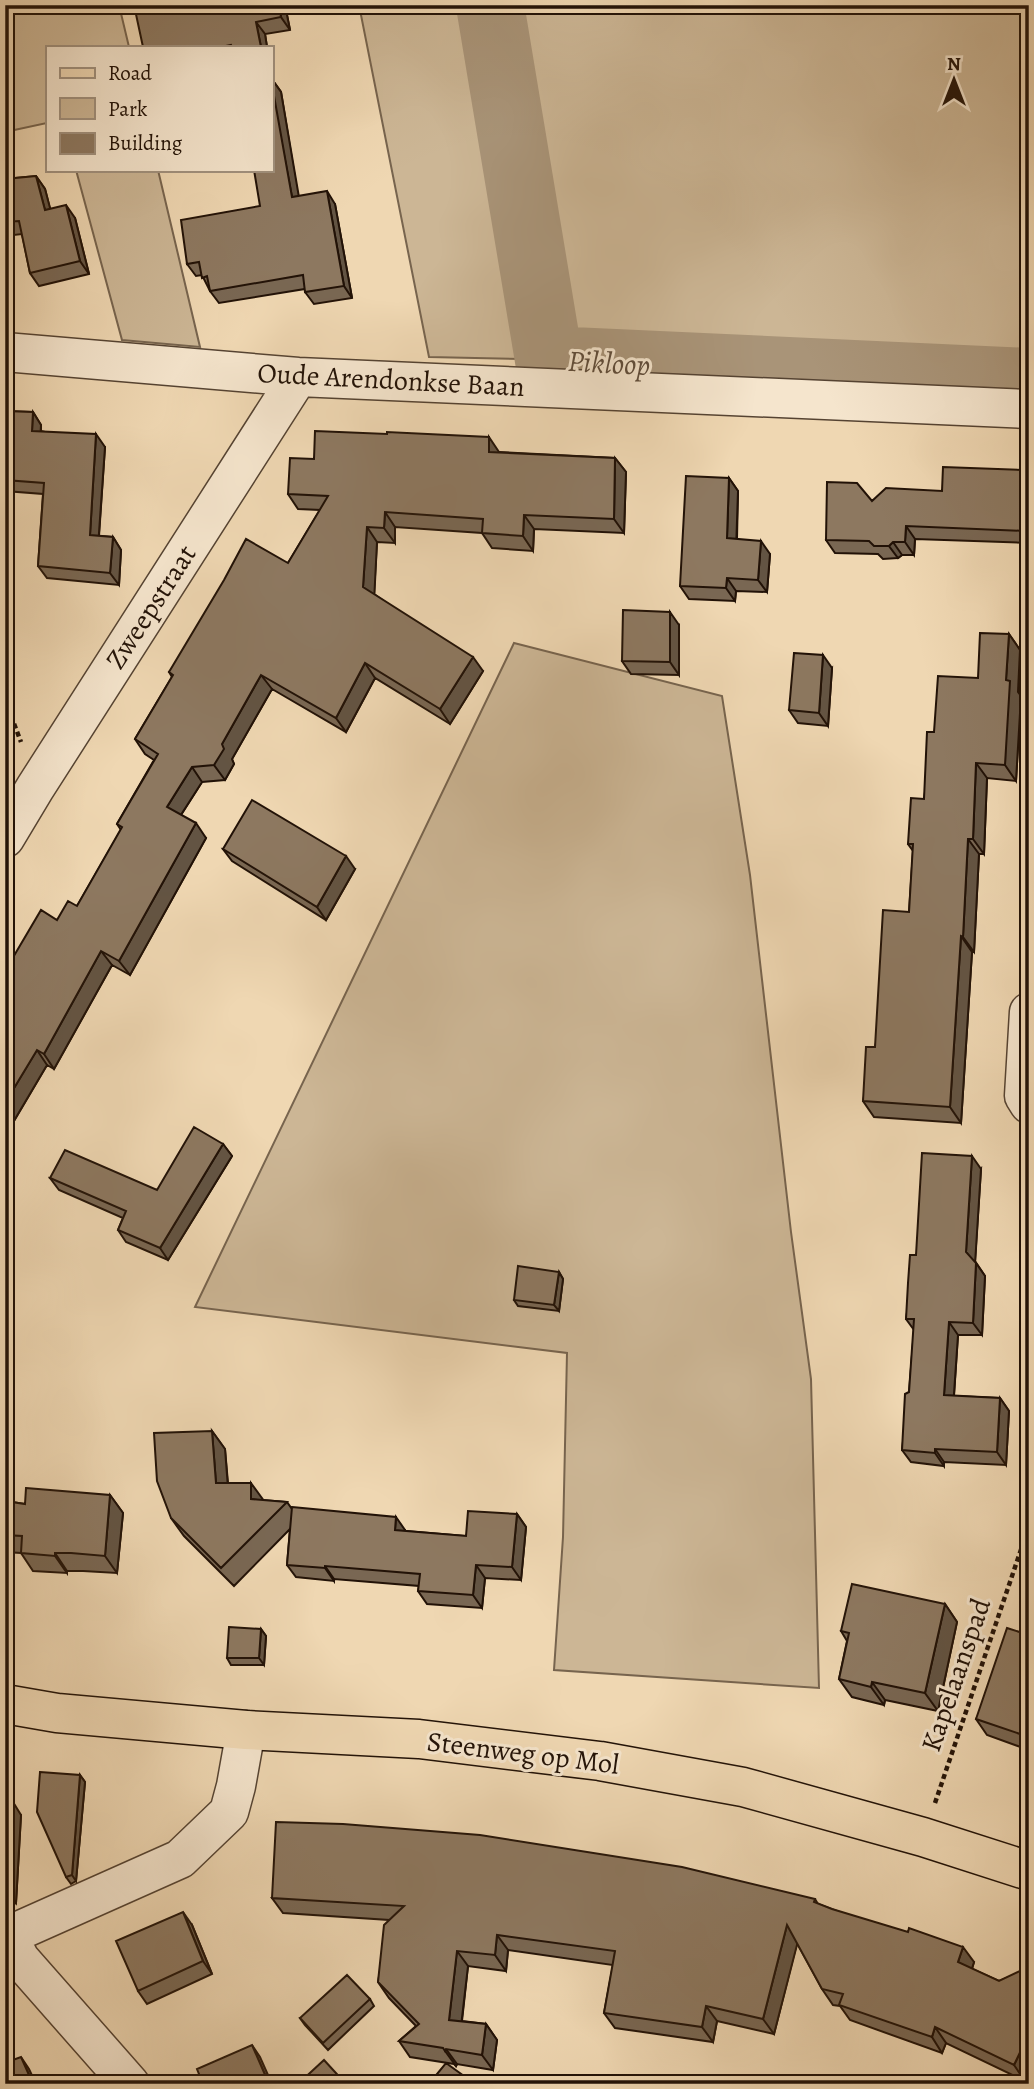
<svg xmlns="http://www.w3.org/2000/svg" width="1034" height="2089" font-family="Alegreya,serif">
<rect width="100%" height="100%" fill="#efd7b2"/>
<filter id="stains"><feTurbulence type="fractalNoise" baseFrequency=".00286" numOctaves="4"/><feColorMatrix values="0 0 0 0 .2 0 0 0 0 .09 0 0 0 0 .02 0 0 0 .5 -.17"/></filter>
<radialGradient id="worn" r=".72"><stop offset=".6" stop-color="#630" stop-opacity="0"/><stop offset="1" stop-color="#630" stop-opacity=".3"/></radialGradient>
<!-- green -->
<path fill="#ccb695" stroke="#77644e" stroke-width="2" d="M5,5H119L129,47H47V123L5,132Z
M359,5H1029V371L576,346L526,359L429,357Z
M76,170H158L200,347L122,340Z
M514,643L722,696L750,875L791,1232L811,1379L819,1688L554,1670L563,1537L567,1353L195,1307Z"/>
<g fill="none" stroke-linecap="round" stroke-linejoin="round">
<!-- river -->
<path stroke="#a99478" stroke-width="68" d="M490,5L549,360L1029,382"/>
<!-- minor casing -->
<g stroke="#554332" stroke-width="41">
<path id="minor" d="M5,352L298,377L1029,409
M5,838L35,788L298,377
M1029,1012L1024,1096L1029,1104
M8,1936L20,1959L130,2084
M5,1937L180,1859L229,1812L236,1786L246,1730"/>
</g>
<!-- major casing -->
<g stroke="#221207" stroke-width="41">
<path id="major" d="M5,1704L57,1713L246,1730L419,1739L600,1761L743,1787L923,1837L1029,1871"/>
</g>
<!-- path -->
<path stroke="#221207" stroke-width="4.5" stroke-dasharray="5 3.5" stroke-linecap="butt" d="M5,700L21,742
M935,1803L1029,1526"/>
<!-- minor -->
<use href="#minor" stroke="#f5e5cd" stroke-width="38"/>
<!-- major -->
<use href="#major" stroke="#efd7b2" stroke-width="38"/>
</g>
<!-- wall -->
<path fill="#796753" stroke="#221207" stroke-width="2" d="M285,5L290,30L265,34L267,47H143Z
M271,69L274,82L281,92L298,196L335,204L352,298L314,304L305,292V289L219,303L210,291L202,275L196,276L187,264L260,206L271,170Z
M36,176L45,189L50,209L75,218L89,274L39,286L30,273L22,234L5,236V179Z
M5,411L33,412L41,425V431L105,447L99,536L113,537L121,550L119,585L47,578L38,566L43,494L5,491Z
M499,452L615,458L626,472L624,533L534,529L533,551L492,548L482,533L395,527V543L377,542L374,594L483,671L450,724L375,678L346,732L272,689L232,759L234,764L225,780L202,782L181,815L206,838L130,975L112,965L54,1069L47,1065L5,1136V971L57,920L77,906L121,830L117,824L154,760L145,754L135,739L172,677L169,672L288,563L320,510L298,509L288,494L314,459Z
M1023,470L1029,478V543L915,539L914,555H902L898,558L883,559L878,554L835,553L826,540L872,501L942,491Z
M729,478L738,491L737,539L770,554L767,592L736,591L735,601L689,599L680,586Z
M5,592L12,608L5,611Z
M679,625V675L631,674L622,661Z
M1009,634L1020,650L1018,692L1021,696L1016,781L987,778L984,854H979L974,952H972L961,1123L874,1117L863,1101L875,1047L909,912L913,851L908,844L924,799L934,732L978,678Z
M832,668L828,726L798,723L789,710Z
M223,849L355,869L326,920L232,861Z
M223,1144L232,1156L168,1260L126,1242L118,1230L123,1218L59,1190L50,1178L157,1190Z
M981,1169L975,1261L985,1276L982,1335H958L954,1396L1000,1398L1009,1411L1006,1465L944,1462V1466L911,1462L902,1450L909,1392L914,1330L906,1319L916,1255Z
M559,1272L563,1279L559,1311L518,1306L514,1300Z
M212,1431L225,1449L228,1483L262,1500L287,1502L292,1509L405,1530V1531L466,1536L517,1514L526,1527L521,1580L485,1578L482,1608L427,1604L418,1591L419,1586L334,1579V1581L296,1577L287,1565L290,1529L234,1586L184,1536L171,1518Z
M110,1495L123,1513L117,1573L83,1571H67V1573L33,1571L21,1553L5,1552V1501L25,1504Z
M945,1604L957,1622L938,1711L885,1700L884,1705L852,1697L839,1679L847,1641L841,1631Z
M261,1629L266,1636L264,1665H231L227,1658Z
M1029,1635V1750L987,1735L976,1719Z
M80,1775L85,1782L76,1881L71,1884L66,1877Z
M5,1802L21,1815L16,1903L5,1908Z
M272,1898L815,1899L818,1904L974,1962L972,1969L999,1981L1029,1969V2073L1025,2081L946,2043L942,2053L850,2020L840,2006L833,2005L822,1989L797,1943L774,2034L717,2021L713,2042L615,2028L604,2013L613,1965L508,1950L506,1971L468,1966L462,2021L486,2024L497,2040L493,2070L457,2064L456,2066L454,2064L410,2057L399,2041L416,2026L389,1998L378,1982L389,1920L283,1913Z
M192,1925L212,1974L147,2004L138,1991Z
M370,1999L374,2006L328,2050L305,2025L300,2018Z"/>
<!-- shaded-wall -->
<path fill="#635443" stroke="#221207" stroke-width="2" d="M279,5H285L290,30L281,17Z
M256,22L265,34L267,47H261Z
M271,69L274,82L281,92L301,209L292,197L271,86Z
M36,176L45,189L54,223L45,210Z
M327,191L335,204L352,298L344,286Z
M66,205L75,218L89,274L80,261Z
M33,412L41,425L40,443L32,431Z
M96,434L105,447L98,547L90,535Z
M489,437L499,452V467L489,452Z
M615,458L626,472L624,533L614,519Z
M1023,470L1029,478V536L1025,531L1023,488Z
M729,478L738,491L736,551L727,538Z
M385,512L395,527V543L384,528Z
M524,515L534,529L533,551L523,536Z
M906,526L915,539L914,555L905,542Z
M367,527L377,542L374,602L363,587Z
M113,537L121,550L119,585L110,573Z
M761,541L770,554L767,592L758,580Z
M893,542L902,555L898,558L889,546Z
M727,578L736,591L735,601L726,588Z
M5,592L12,608L5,599Z
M670,612L679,625V675L670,662Z
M1009,634L1020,650L1018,692L1021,696L1016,781L1005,765L1006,680Z
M823,655L832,668L828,726L819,713Z
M473,657L483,671L450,724L440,709Z
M365,663L375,678L346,732L336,718Z
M261,675L272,689L232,759L234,764L225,780L214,765L222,744Z
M976,763L987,778L984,854L973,839Z
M192,767L202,782L177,821L167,807Z
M196,823L206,838L130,975L119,961Z
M968,839L979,854L974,952L963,937Z
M346,856L355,869L326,920L317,907Z
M961,936L972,952L961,1123L950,1107Z
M101,951L112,965L54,1069L44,1054Z
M37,1050L47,1065L5,1136V1103Z
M223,1144L232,1156L168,1260L160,1248Z
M972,1156L981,1169L975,1264L966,1252Z
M976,1263L985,1276L982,1335L973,1323Z
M559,1272L563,1279L559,1311L554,1305Z
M949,1322L958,1335L953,1408L944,1395Z
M1000,1398L1009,1411L1006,1465L997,1452Z
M212,1431L225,1449L229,1501L216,1483Z
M935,1449L944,1462V1466L935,1453Z
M251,1483L264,1501L251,1499Z
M110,1495L123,1513L117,1573L105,1556Z
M517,1514L526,1527L521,1580L512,1567Z
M396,1517L405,1530L404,1543L395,1530Z
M55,1553L67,1571V1573L55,1556Z
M476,1565L485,1578L482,1608L473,1595Z
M325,1566L334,1579V1581L325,1568Z
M945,1604L957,1622L938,1711L925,1693Z
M261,1629L266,1636L264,1665L259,1658Z
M872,1682L885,1700L884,1705L871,1687Z
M80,1775L85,1782L76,1881L72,1875Z
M13,1802L21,1815L16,1903L7,1891Z
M183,1912L192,1925L212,1974L203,1961Z
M787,1925L798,1941L774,2034L763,2019Z
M497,1935L508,1950L506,1971L495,1955Z
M963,1947L974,1962L969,1978L958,1962Z
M457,1951L468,1966L460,2035L449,2020Z
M706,2006L717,2021L713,2042L702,2027Z
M486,2024L497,2040L493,2070L482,2055Z
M935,2027L946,2043L942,2053L932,2037Z
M5,2043L19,2074L10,2061L5,2050Z
M1024,2044L1029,2050V2073L1025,2081L1014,2065Z
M252,2045L260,2057L272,2084H269Z
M446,2049L457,2064L456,2066L445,2051Z
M21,2057L29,2069L36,2084H33Z"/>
<!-- building -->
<path fill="#8d7860" stroke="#221207" stroke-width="2" d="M134,5H279L281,17L256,22L261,47H232L231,45L221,47H143Z
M271,79L292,197L327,191L344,286L305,292L303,275L210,291L207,276L202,278L199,262L187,264L181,220L260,206L254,170H271Z
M36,176L45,210L66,205L80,261L30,273L19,221L5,222V179Z
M5,411L33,412L32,431L96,434L90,535L113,537L110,573L38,566L44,483L5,480Z
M315,431L387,434V432L489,437V452L615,458L614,519L524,515L523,536L482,533L483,519L385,512L384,528L367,527L363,587L473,657L440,709L365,663L336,718L261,675L222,744L224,749L214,765L192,767L167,807L196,823L119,961L101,951L44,1054L37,1050L5,1103V971L41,910L57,920L68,901L77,906L122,827L117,824L158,754L135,739L173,675L169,672L224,580L246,539L288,563L328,496L288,494L290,458L314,459Z
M943,467L1023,470V488H1026L1025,531L906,526L905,542H893L889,546H874L869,541L826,540L827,482L857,483L872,501L886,488L942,491Z
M686,476L729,478L727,538L761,541L758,580L727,578L726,588L680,586Z
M623,610L670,612V662L622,661Z
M980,633L1009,634L1006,680L1010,681L1005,765L976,763L973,839H968L963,937L961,936L950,1107L863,1101L866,1047H875L883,910L909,912L913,844H908L911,798L924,799L927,732H934L938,676L978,678Z
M794,653L823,655L819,713L789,710Z
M252,800L346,856L317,907L223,849Z
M194,1127L223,1144L160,1248L118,1230L126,1211L50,1178L65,1150L157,1190Z
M922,1153L972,1156L966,1252L976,1263L973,1323L949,1322L944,1395L1000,1398L997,1452L935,1449V1453L902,1450L905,1394L909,1392L914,1319H906L908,1283L910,1255H916Z
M518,1266L559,1272L554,1305L514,1300Z
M212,1431L216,1483H251V1499L287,1502L221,1568L171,1518L157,1481L154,1433Z
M26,1488L110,1495L105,1556L71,1553H55V1556L21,1553L22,1536L5,1535V1501L25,1504Z
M292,1507L396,1517L395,1530L466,1536L468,1511L517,1514L512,1567L476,1565L473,1595L418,1591L420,1574L325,1566V1568L287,1565Z
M852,1584L945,1604L925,1693L872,1682L871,1687L839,1679L849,1633L841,1631Z
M229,1627L261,1629L259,1658H227Z
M1007,1628L1029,1635V1737L976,1719Z
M40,1772L80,1775L72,1875L66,1877L37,1812Z
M5,1802H13L7,1891H5Z
M276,1822L343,1824L480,1835L682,1867L815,1899L814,1902L832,1909L908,1932L909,1928L963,1947L958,1962L999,1981L1026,1968L1029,1969V2045L1024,2044L1014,2065L935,2027L932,2037L839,2005L843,1994L822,1989L787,1925L763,2019L706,2006L702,2027L604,2013L615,1951L497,1935L495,1955L457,1951L449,2020L486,2024L482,2055L446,2049L445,2051L443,2048L399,2041L419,2024L378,1982L384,1925L404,1906L272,1898Z
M183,1912L203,1961L138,1991L116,1941Z
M347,1975L370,1999L323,2043L300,2018Z
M252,2045L269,2084H203L197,2069Z
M5,2050L10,2061L21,2057L33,2084H5Z
M324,2060L346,2084H298Z
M446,2063L475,2084H446L437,2074Z"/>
<g text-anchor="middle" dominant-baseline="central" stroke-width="6" stroke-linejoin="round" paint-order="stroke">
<!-- street labels -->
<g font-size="28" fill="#221207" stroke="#f5e5cd">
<text transform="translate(391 380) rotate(3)">Oude Arendonkse Baan</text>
<text transform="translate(151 607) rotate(-57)">Zweepstraat</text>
<text transform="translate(956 1675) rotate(-71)">Kapelaanspad</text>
<text transform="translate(523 1753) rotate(7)">Steenweg op Mol</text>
</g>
<!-- water labels -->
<g font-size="30" font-style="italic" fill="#5f4c3a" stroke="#f5e5cd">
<text transform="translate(609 363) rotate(3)">Pikloop</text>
</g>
</g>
<!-- margin -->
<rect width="1034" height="2089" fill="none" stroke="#efd7b2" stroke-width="28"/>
<rect x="7" y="7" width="1020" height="2075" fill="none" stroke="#221207" stroke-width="3.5"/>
<rect x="14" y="14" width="1006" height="2061" fill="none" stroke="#221207" stroke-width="2"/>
<!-- legend -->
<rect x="46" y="46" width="228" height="126" fill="#f5e5cd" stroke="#a1917e" stroke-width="2"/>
<rect x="60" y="68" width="35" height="10" fill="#efd7b2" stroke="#a1917e" stroke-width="2"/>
<text x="108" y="80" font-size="21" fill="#221207">Road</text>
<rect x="60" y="98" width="35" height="21" fill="#ccb695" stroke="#a1917e" stroke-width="2"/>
<text x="108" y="116" font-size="21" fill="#221207">Park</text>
<rect x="60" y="133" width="35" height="21" fill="#8d7860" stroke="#a1917e" stroke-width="2"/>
<text x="108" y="150" font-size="21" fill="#221207">Building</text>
<!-- north arrow -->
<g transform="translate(954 80)" stroke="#f5e5cd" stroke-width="5" paint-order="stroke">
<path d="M0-5L12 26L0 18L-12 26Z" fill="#221207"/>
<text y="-10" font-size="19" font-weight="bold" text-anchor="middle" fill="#221207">N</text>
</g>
<rect width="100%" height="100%" filter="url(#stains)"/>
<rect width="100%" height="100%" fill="url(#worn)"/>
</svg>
